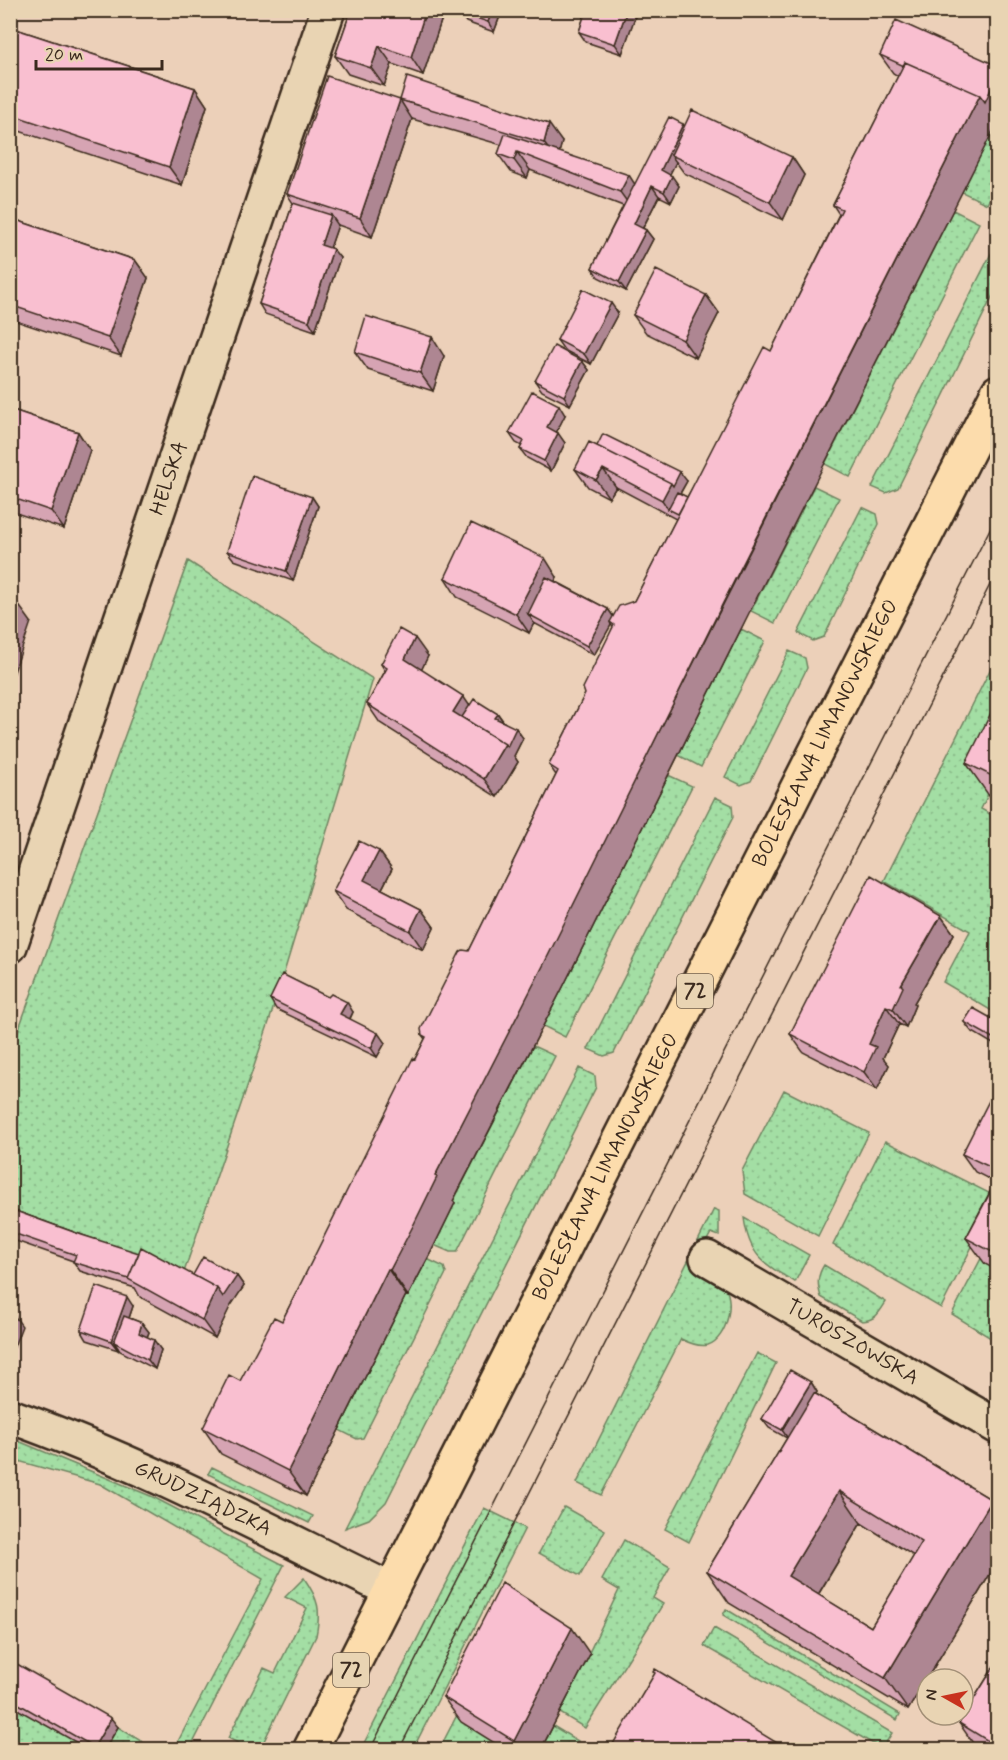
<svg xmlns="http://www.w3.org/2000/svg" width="1008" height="1760" font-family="Mynerve,sans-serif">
<defs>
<pattern id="grass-dots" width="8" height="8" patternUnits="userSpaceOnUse" patternTransform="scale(1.5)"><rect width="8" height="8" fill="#a3dea4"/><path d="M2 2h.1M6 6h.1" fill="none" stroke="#8dbf8d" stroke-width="1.8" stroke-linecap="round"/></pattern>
</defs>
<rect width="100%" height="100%" fill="#ecd0b9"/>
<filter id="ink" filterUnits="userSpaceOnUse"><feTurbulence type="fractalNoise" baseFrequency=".0167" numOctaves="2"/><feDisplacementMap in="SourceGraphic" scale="12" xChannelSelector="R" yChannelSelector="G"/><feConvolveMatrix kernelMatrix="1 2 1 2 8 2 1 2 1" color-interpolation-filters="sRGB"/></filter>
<g filter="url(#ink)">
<!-- grass -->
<path fill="url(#grass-dots)" stroke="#6f8461" stroke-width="1.5" d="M997,121V183L987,204L962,192Z
M953,210L979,223L850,477L825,464Z
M997,242V287L898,488L886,493L872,487Z
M814,486L839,498L775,623L751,611Z
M862,507L877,514L879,524L824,637L813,641L798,633Z
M188,561L373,679L269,1022L182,1278L11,1211L10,1053Z
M741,629L765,641L701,767L678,755Z
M789,651L805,658L807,668L751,781L741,785L725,777Z
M997,656V776L981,809L997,818V1014L943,982L970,931L884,881Z
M668,775L692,786L565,1037L543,1026Z
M715,797L732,805L733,817L614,1053L604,1056L588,1049Z
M533,1046L555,1056L457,1252H450L434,1245L453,1202Z
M579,1068L595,1076L596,1087L386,1502L369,1519L345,1528Z
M784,1090L869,1133L818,1236L745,1194L742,1171Z
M885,1141L997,1197L941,1308L833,1245Z
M714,1209L719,1211V1236L711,1233L692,1268C701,1273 715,1277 722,1284C737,1297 727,1340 708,1345C699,1347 689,1343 681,1339L601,1495L577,1483Z
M744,1218L809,1255L795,1282C764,1264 749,1256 744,1218Z
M997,1228V1342L952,1314Z
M427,1259L444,1267L446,1273L363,1438L357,1439L339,1430L406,1295L408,1296Z
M824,1265L886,1302C879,1313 876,1320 862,1321L821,1297C817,1284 817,1276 824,1265Z
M757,1353L776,1363L689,1542L665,1529Z
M11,1438L153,1497L284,1565L190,1749H174L263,1579L100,1484L11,1459Z
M212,1467L313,1516L309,1523L208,1474Z
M564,1507L605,1530L580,1576L539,1553Z
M484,1508L525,1528L413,1749H361Z
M624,1540L670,1567L653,1598L663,1604L585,1728L560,1713L619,1590L602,1580Z
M304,1578C319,1600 321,1610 316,1636L260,1749H241L242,1745L228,1738L264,1668L275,1673L307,1608L285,1597Z
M726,1609L900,1714L897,1720L723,1615Z
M714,1628L892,1733L882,1749L704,1646Z
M10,1661L154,1749L27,1750L22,1746L21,1749H11Z
M476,1678L504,1749L439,1750Z
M553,1726L578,1741L573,1749L541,1750Z"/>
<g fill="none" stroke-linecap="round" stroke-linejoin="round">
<!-- minor casing -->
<g stroke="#3b2a1e" stroke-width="38">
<g id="minor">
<path id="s1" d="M10,946L328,10"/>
<path id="s2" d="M707,1258L998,1427"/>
<path id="s3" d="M10,1416C142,1463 265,1529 391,1590"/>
</g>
</g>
<!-- primary casing -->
<g stroke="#3b2a1e" stroke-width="38">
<g id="primary">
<path id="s4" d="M310,1750L998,392"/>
</g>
</g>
<!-- minor -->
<use href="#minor" stroke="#e9d4b3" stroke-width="33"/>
<!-- primary -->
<use href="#primary" stroke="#fcdcac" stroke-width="33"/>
<!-- tram -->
<path stroke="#3b2a1e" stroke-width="1.5" d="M370,1750L998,513
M399,1750L998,569"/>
</g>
<!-- wall -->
<path fill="#d6a4b3" stroke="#3b2a1e" stroke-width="1.5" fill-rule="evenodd" d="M351,10H437L442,18L423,75L392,64L384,86L348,74L335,56Z
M460,10H496L500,16L494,32L466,22L459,12Z
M586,10H637L622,54L586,42L579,32Z
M10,27L195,88L207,106L182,185L10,128Z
M880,55L998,66L741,629L563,987L453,1201L455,1203L431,1252L408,1296L406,1295L306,1496L221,1454L203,1428L240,1381L282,1321L425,1039L422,1035L469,951L556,775L549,765L585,694L613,627L611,625L594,655L534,623L529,633L457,597L445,578L557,577L555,581L608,609L613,616L634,601L676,519L616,487L609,498L588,487L575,469L597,446L687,481L680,494L687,497L771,351L839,214L833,205L898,76L893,73Z
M400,100L562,142L559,152L635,184L685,126L792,157L804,175L783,220L684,173L676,162L669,175L679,186L671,202L659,196L643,228L646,230L653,239L626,291L598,277L592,268L623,206L530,170L527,178L511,172L498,154L502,145L412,119L372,237L338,225L330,248L340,258L315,331L265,314L259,304L293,203L287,194Z
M10,218L135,260L148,278L121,356L10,319Z
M706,295L719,313L696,358L646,333L633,315Z
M618,313L591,364L564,350L557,340Z
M355,352L444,356L433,391L368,370Z
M582,361L589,370L570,405L542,391L535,381Z
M10,409L78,432L90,450L64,529L10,511Z
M565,415L556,432L565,443L551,471L527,458L520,449L522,446L516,443L509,433Z
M312,497L318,506L293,581L234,560L227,551Z
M428,656L421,670L469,705L498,714L504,722L523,738L514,756L518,762L497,797L380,723L367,704L385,671L381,664Z
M998,706V805L994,803L966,763Z
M379,851L392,869L382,889L421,909L434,927L423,950L346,910L333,891Z
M941,916L954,934L914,1003L915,1005L906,1027L899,1024L883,1058L889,1065L877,1090L803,1052L790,1034Z
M270,999L353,1012L350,1019L385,1043L377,1057L276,1009Z
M964,1022H998V1047L971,1031Z
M998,1090V1271L985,1264L966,1238L995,1182L975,1172L962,1154Z
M10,1209L193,1275L237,1276L244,1286L230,1306L215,1338L140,1297L135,1288L80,1271L73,1261L10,1239Z
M133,1306L129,1318L142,1323L149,1332L147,1337L161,1350L155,1369L120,1351L118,1348V1350L87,1340L81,1330Z
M811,1382L817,1392L816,1394L992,1500L998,1508V1561L908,1710L729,1603L707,1571L787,1438L769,1428L762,1419ZM861,1523L914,1556L871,1627L818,1595Z
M590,1654L541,1749H504L461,1722L443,1697Z
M10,1660L118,1727L105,1749H88L10,1705Z
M998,1660V1749H977L959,1723Z"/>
<!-- shaded-wall -->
<path fill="#ae8692" stroke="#3b2a1e" stroke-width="1.5" d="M426,10H437L442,18L423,75L411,57Z
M492,10H496L500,16L494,32L488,22Z
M627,10H630L635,17L622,54L615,44Z
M630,10H637L635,17Z
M379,46L392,64L384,86L371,68Z
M998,74V121L741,629L563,987L453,1201L455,1203L431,1252L408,1296L390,1270L435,1176L980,95Z
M195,88L207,106L182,185L169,167Z
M400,100L412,119L372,237L360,218Z
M549,124L562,142L557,161L544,143Z
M683,124L690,134L671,155L676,162L667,180L661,170Z
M517,152L530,170L527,178L514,160Z
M792,157L804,175L783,220L770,202Z
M629,175L641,194L633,210L620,192Z
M672,176L679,186L671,202L664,192Z
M652,186L659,196L640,233L634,224Z
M331,215L338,225L328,254L321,245Z
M646,230L653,239L626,291L619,282Z
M333,249L340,258L315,331L309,321Z
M135,260L148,278L121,356L108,338Z
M706,295L719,313L696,358L683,340Z
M611,303L618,313L591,364L584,354Z
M432,337L444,356L433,391L420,373Z
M582,361L589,370L570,405L564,396Z
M559,405L565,415L554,437L547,427Z
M78,432L90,450L64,529L51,511Z
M558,433L565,443L551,471L544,461Z
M603,469L616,487L609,498L596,480Z
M680,472L687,481L679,495L668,509L662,500L671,483Z
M312,497L318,506L293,581L286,571Z
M545,558L557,577L536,618L528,614L534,623L529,633L516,614Z
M18,604L31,622L10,684V627Z
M608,609L615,619L610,622L611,625L594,655L587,646Z
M415,638L428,656L418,677L405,659Z
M463,696L476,715L469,726L453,712Z
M498,714L504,723L495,718Z
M516,728L523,738L514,756L518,762L497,797L484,779L505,744Z
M379,851L392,869L377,898L364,880Z
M421,909L434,927L423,950L410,931Z
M941,916L954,934L914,1003L915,1005L906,1027L893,1009L901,985Z
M347,1002L353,1012L347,1024L340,1014Z
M886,1006L899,1024L883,1058L889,1065L877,1090L864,1072L869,1044Z
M378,1033L385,1043L377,1057L371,1048Z
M998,1152V1178L990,1167Z
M388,1269L406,1295L306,1496L288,1471Z
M237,1276L244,1286L230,1307L215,1338L202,1320L217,1288Z
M127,1297L133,1306L120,1345L114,1342L118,1348V1350L111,1341Z
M10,1310L22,1326L10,1357Z
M142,1323L149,1332L145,1342L139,1333Z
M154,1340L161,1350L155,1369L148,1360Z
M811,1382L817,1392L789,1440L782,1430Z
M839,1491L861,1523L810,1608L788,1576Z
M992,1500L998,1508V1561L908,1710L885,1678Z
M572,1628L590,1654L541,1749H520L514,1741Z
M111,1718L118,1727L105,1749H96L94,1747Z"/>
<!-- building -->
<path fill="#f9bfd0" stroke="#3b2a1e" stroke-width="1.5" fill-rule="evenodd" d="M351,10H426L411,57L379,46L371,68L335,56Z
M460,10H492L488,22L459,12Z
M586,10H627L615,44L579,32Z
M896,20L998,66V74L985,102L980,95L905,62L904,66L880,55Z
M10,27L195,88L169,167L10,114Z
M905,62L980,95L723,603L545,962L435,1176L437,1177L413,1226L390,1270L388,1269L288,1471L203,1428L229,1375L240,1381L274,1317L282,1321L413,1058L415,1059L426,1037L422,1035L421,1029L460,952L463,950L469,951L558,771L549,765L585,694L583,688L614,625L610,622L619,606L634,601L764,347L771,351L842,209L833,205Z
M327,76L400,100L360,218L287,194Z
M407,77L549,124L544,143L400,100Z
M692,110L792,157L770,202L671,155Z
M669,117L683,124L661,170L672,176L664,192L652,186L634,224L646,230L619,282L592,268Z
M505,134L629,175L620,192L517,152L514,160L498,154Z
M293,203L331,215L321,245L333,249L309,321L259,304Z
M10,218L135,260L108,338L10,305Z
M656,270L706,295L683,340L633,315Z
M583,289L611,303L584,354L557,340Z
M366,316L432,337L420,373L355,352Z
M554,346L582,361L564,396L535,381Z
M532,391L559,405L547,427L558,433L544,461L520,449L524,441L509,433Z
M10,409L78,432L51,511L10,497Z
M603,434L680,472L673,486L671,483L597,446Z
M589,442L671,483L662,500L603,469L596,480L575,469Z
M252,476L312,497L286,571L227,551Z
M677,492L687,497L678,514L668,509Z
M471,523L545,558L516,614L445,578Z
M546,577L608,609L587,646L528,614Z
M10,602L18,604L10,627Z
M399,629L415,638L405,659L463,696L453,712L505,744L484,779L367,704L387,668L381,664Z
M474,699L498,714L495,718L516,728L507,747L505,744L462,717Z
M995,705L998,706V779L966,763Z
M359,841L379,851L364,880L421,909L410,931L333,891Z
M871,875L941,916L901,985L903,987L893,1009L886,1006L869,1044L876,1047L864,1072L790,1034Z
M282,974L328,997L331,994L347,1002L340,1014L378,1033L371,1048L270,999Z
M973,1008L998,1022V1041L964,1022Z
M995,1089L998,1090V1152L990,1167L962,1154Z
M998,1178V1255L966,1238Z
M10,1209L82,1235L139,1253L128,1279H129L73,1262L76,1255L10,1232Z
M141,1247L217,1288L202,1320L128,1279Z
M203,1257L237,1276L223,1297L217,1288L193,1275Z
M96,1286L127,1297L111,1341L81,1330Z
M124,1316L142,1323L139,1333L154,1340L148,1360L114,1342Z
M790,1370L811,1382L782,1430L762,1419Z
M814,1393L992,1500L885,1678L707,1571ZM839,1491L922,1542L871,1627L788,1576Z
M502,1583L572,1628L514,1741L443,1697Z
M10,1660L111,1718L94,1747L10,1699Z
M998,1660V1747L959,1723Z
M655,1669L787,1749H610L655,1673L653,1672Z"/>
</g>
<g text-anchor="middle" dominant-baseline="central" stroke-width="5" stroke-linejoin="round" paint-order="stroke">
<!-- shield labels -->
<g fill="#e9d4b3" stroke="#6f5d4b" stroke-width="1.5">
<rect x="677" y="974" width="36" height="34" rx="4.5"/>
<rect x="333" y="1653" width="36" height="34" rx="4.5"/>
</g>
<g font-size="20" font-weight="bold" fill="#3b2a1e">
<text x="695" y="991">72</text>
<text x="351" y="1670">72</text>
</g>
<!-- street labels -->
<g font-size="21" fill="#3b2a1e" stroke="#e9d4b3">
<text stroke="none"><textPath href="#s1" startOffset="494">HELSKA</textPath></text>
<text stroke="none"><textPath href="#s4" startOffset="1140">BOLESŁAWA LIMANOWSKIEGO</textPath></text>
<text stroke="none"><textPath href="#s4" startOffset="654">BOLESŁAWA LIMANOWSKIEGO</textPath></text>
<text stroke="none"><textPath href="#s2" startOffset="168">TUROSZOWSKA</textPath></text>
<text stroke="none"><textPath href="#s3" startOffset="210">GRUDZIĄDZKA</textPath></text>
</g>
</g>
<!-- margin -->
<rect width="1008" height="1760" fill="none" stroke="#e9d4b3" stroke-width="36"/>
<rect x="18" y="18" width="972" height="1724" fill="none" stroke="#3b2a1e" stroke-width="2" filter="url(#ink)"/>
<!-- north arrow -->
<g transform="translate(945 1697) rotate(279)"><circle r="28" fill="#e9d4b3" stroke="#a39077" stroke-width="1.5"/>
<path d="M0-4.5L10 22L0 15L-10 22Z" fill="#c8321e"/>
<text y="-9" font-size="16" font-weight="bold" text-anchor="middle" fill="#3b2a1e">N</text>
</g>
<!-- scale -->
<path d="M36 60v9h126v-9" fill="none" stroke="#3b2a1e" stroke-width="3"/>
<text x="45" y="60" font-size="18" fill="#3b2a1e" stroke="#e9d4b3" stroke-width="4.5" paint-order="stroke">20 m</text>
</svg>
